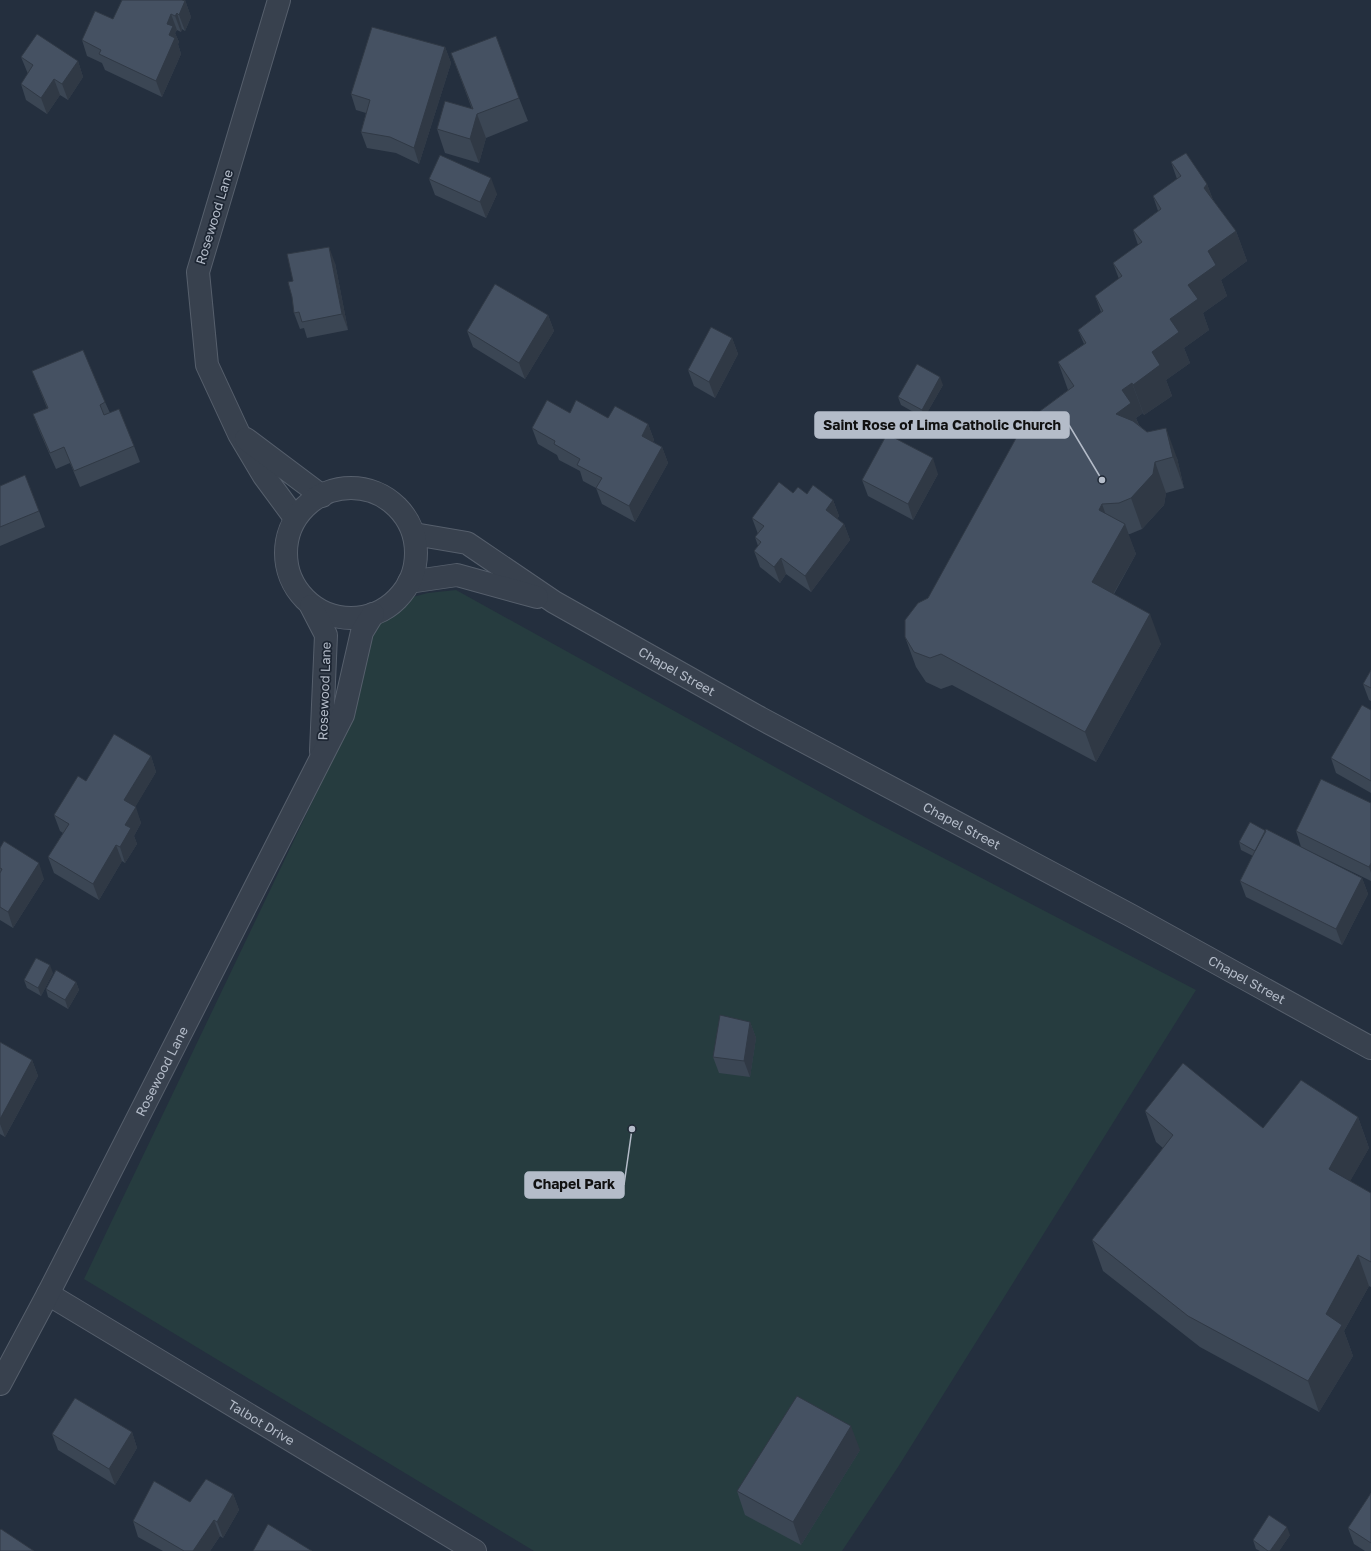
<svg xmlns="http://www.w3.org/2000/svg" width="1371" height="1551" font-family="'Golos Text',sans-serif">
<rect width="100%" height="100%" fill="#242f3e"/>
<!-- green -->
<path fill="#263c3f" d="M456,590L867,818L1196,990L898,1467L842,1551H534L84,1279L351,721L376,621L401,600L428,593Z"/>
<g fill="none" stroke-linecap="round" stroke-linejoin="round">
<!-- minor casing -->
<g stroke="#565f6c" stroke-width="24">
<g id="minor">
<path id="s1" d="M414,534L467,543L554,602L760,718L1130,915L1371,1048"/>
<path d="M409,582L457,575L537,597"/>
<path id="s2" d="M48,1294L475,1551"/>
</g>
</g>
<!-- tertiary casing -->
<g stroke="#565f6c" stroke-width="24">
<g id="tertiary">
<path d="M279,0L198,272L207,365L239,434L264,476L295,518"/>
<path d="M246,439L322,496"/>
<circle cx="351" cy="553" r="65"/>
<path d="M311,606L326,635L321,751"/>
<path id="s3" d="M0,1384L48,1294L343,715L362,632L373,614"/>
</g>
</g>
<!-- minor -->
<use href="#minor" stroke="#38414e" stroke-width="22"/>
<!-- tertiary -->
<use href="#tertiary" stroke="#38414e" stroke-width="22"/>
</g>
<!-- wall -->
<path fill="#3b4654" d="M185,0L191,17L185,31L182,29L181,32L177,30L175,33L179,42L178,44L181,54L162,97L105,70L102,63L87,56L82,40Z
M445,47L451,63L419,164L396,153L367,148L361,132L366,113L356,110L351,94Z
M451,53L519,98L528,121L486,138L479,163L445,153L437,129L472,109Z
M21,57L78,61L83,77L68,100L60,95L47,114L26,100L21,84L28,74Z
M1171,162L1207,184L1213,200L1236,231L1247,261L1221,280L1227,296L1203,313L1209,330L1184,348L1190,363L1166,380L1172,396L1144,415L1143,413L1136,418L1139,425L1177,458L1184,488L1166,493L1164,505L1142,529L1130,534H1128L1136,554L1114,594L1161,644L1096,762L952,685L941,689L926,682L916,667L905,637L1036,414L1068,390L1058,362L1084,344L1078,330L1101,312L1095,296L1119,279L1113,263L1138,245L1133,230L1158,211L1153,196L1177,179Z
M429,179L497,194L486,218L435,195Z
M335,263L348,330L307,338L304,328L300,329L294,313L293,281Z
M548,315L554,331L525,379L473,347L467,331Z
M732,338L738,354L715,398L694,386L688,370Z
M32,371L105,402L110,413L134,446L140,462L80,487L70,463L56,469L39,430L33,414L47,408L38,386Z
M943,385L924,418L901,405L898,397Z
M570,413L608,418L648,424L654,440L653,442L662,447L668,463L635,522L602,504L596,488L583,481L580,471L559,460L557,455L538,444L532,428Z
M938,474L913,520L868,496L862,480Z
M0,486L39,511L45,527L0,546Z
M793,493L807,494L833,500L839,516L837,519L844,524L850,540L811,592L786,574L780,583L760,567L754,551L758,546L755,537L758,534L752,518Z
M1371,670V701L1369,700L1363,684Z
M1371,710V793L1336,773L1331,758Z
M151,756L156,772L135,807L141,823L134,836L137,844L125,863L122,861L99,900L54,873L48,857L63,833L60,831L54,815L86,781Z
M1371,803V881L1301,847L1296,831Z
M1266,831L1362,878L1368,894L1342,945L1246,897L1240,881L1253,856L1241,850L1239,842Z
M0,848L44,879L13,928L0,920Z
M53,973L41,996L27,988L24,980Z
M76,982L79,990L68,1009L48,997L46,989Z
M750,1022L756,1038L750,1077L719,1073L713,1057Z
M0,1042L32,1060L38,1076L5,1137L0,1134Z
M1145,1111L1263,1128L1358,1117L1369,1148L1350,1181L1371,1193V1287L1369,1286L1344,1331L1353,1356L1319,1412L1200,1347L1103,1271L1092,1240L1163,1148L1156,1142Z
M132,1432L137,1448L115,1485L58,1450L52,1434Z
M860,1450L801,1545L745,1515L737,1491Z
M1371,1493V1551H1365L1354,1544L1348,1528Z
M233,1494L239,1510L223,1538L220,1536L210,1551H163L138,1537L133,1521L190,1502Z
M1290,1535L1279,1551H1260L1256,1549L1253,1540Z"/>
<!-- shaded-wall -->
<path fill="#303945" d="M182,0H185L191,17L185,31L179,15Z
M177,13L182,29L181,32L175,16Z
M171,14L177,30L175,33L179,42L178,44L181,54L162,97L156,81L169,35L167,24Z
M445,47L451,63L419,164L414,148Z
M78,61L83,77L68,100L62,84Z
M54,79L60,95L47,114L41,98Z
M477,114L486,138L479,163L470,139Z
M491,178L497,194L486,218L480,202Z
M1207,184L1218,214L1204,188Z
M1236,231L1247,261L1221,280L1227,296L1203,313L1209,330L1184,348L1190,363L1166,380L1172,396L1144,415L1133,385L1170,319L1188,285L1208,251Z
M329,247L335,263L348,330L342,314Z
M548,315L554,331L525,379L519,363Z
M732,338L738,354L715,398L709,382Z
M940,377L943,385L924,418L922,410Z
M1132,383L1143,413L1136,418L1142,434L1116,414L1122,390Z
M648,424L654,440L647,452L642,436Z
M1166,428L1177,458L1184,488L1173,457Z
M662,447L668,463L635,522L629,506Z
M933,458L938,474L913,520L908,504Z
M1155,462L1166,493L1164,505L1142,529L1131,498Z
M833,500L839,516L832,526L826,510Z
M1102,504L1113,535L1099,510Z
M844,524L850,540L811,592L805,576Z
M1125,524L1136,554L1103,612L1092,582Z
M781,558L786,574L780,583L774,567Z
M1150,614L1161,644L1096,762L1085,732Z
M151,756L156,772L130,816L124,800Z
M136,807L141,823L134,836L137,844L125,863L120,847L125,825Z
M116,845L122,861L99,900L93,884Z
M39,863L44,879L13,928L8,912Z
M1371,863V873L1369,867Z
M1362,878L1368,894L1342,945L1336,929Z
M50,965L53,973L41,996L38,988Z
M76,982L79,990L68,1009L65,1000Z
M750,1022L756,1038L750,1077L744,1061Z
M32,1060L38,1076L5,1137L0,1124V1119Z
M1358,1117L1369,1148L1340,1199L1329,1169Z
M1358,1255L1369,1286L1344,1331L1353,1356L1319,1412L1308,1381L1326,1314Z
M851,1426L860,1450L801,1545L793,1522Z
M132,1432L137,1448L115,1485L109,1469Z
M233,1494L239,1510L223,1538L217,1522Z
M214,1520L220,1536L210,1551H193Z
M1287,1527L1290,1535L1279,1551H1270Z"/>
<!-- building -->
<path fill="#455162" stroke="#303945" d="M122,0H182L185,1L179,15L177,13L175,16L171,14L167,24L173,26L169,35L175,38L156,81L99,54L101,50L82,40L95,11L113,19Z
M372,27L445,47L414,148L390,137L361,132L370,100L351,94Z
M37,34L78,61L62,84L54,79L41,98L21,84L33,65L21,57Z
M496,36L519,98L477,114L470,139L437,129L445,101L473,109L451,53Z
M1186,153L1207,184L1204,188L1236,231L1208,251L1216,265L1188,285L1198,299L1170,319L1179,332L1152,352L1160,365L1133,385L1132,383L1122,390L1131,403L1116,414L1133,421L1147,432L1166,428L1173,457L1155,462L1153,474L1131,498L1119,503L1102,504L1099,510L1125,524L1092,582L1150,614L1085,732L941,654L930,658L914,652L905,637V620L918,603L928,598L1031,411L1036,414L1074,386L1058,362L1086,343L1078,330L1103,311L1095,296L1122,276L1113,263L1142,242L1133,230L1161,209L1153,196L1181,176L1171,162Z
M440,155L491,178L480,202L429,179Z
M329,247L342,314L302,322L299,312L294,313L292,297L288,282L293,281L287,254Z
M495,284L548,315L519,363L467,331Z
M711,327L732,338L709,382L688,370Z
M83,350L105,402L100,405L104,415L119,409L134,446L74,471L64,447L50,453L33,414L48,408L32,371Z
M917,364L940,377L922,410L898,397Z
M547,400L570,413L576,400L608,418L615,406L648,424L642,436L662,447L629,506L596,488L602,478L577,465L580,459L554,444L555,441L532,428Z
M887,434L933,458L908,504L862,480Z
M25,475L39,511L0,527V486Z
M779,482L793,493L798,487L807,494L813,485L833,500L826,510L844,524L805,576L781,558L774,567L754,551L761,542L755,537L764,526L752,518Z
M1371,670V688L1363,684Z
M1362,705L1371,710V781L1331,758Z
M114,734L151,756L124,800L136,807L125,825L131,828L120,847L116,845L93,884L48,857L69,824L54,815L78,776L86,781Z
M1321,779L1371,803V863L1369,867L1296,831Z
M1250,822L1266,831L1255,851L1239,842Z
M1266,829L1362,878L1336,929L1240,881Z
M4,841L39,863L8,912L0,907V873L2,869L0,868V848Z
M36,958L50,965L38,988L24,980Z
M56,970L76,982L65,1000L46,989Z
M720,1015L750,1022L744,1061L713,1057Z
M0,1042L32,1060L0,1119Z
M1183,1063L1263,1128L1301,1080L1358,1117L1329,1169L1371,1193V1262L1358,1255L1326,1314L1342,1325L1308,1381L1188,1316L1092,1240L1173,1135L1145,1111Z
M797,1396L851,1426L793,1522L737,1491Z
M75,1398L132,1432L109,1469L52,1434Z
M206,1479L233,1494L217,1522L214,1520L193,1551H184L133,1521L154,1481L190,1502Z
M1371,1493V1543L1348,1528Z
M1269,1515L1287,1527L1270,1551H1268L1253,1540Z
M268,1524L312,1551H253Z
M1,1529L34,1551H0V1530Z"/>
<g text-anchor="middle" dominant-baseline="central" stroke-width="3.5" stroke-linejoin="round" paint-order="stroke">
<!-- street labels -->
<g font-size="13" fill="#b4bcc9" stroke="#1d2633">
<text transform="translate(214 217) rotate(-73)">Rosewood Lane</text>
<text stroke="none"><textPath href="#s1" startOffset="300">Chapel Street</textPath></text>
<text transform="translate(324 691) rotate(-88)">Rosewood Lane</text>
<text stroke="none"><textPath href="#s1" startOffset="624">Chapel Street</textPath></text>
<text stroke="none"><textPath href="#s1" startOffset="948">Chapel Street</textPath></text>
<text stroke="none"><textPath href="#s3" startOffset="352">Rosewood Lane</textPath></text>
<text stroke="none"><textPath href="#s2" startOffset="249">Talbot Drive</textPath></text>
</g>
</g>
<!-- callouts -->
<path fill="none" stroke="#b4bcc9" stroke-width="1.5" d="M1102 480L1069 425M632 1129L624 1185"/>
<g fill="#b4bcc9" stroke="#1d2633" stroke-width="1.5">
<circle cx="1102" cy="480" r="4"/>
<circle cx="632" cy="1129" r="4"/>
</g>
<g fill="#b4bcc9" stroke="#b4bcc9" stroke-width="1.5">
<rect x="815" y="412" width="254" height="26" rx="4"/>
<rect x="525" y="1172" width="99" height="26" rx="4"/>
</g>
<g font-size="14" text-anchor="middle" font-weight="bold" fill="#111">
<text x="942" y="430">Saint Rose of Lima Catholic Church</text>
<text x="574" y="1189">Chapel Park</text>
</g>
</svg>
